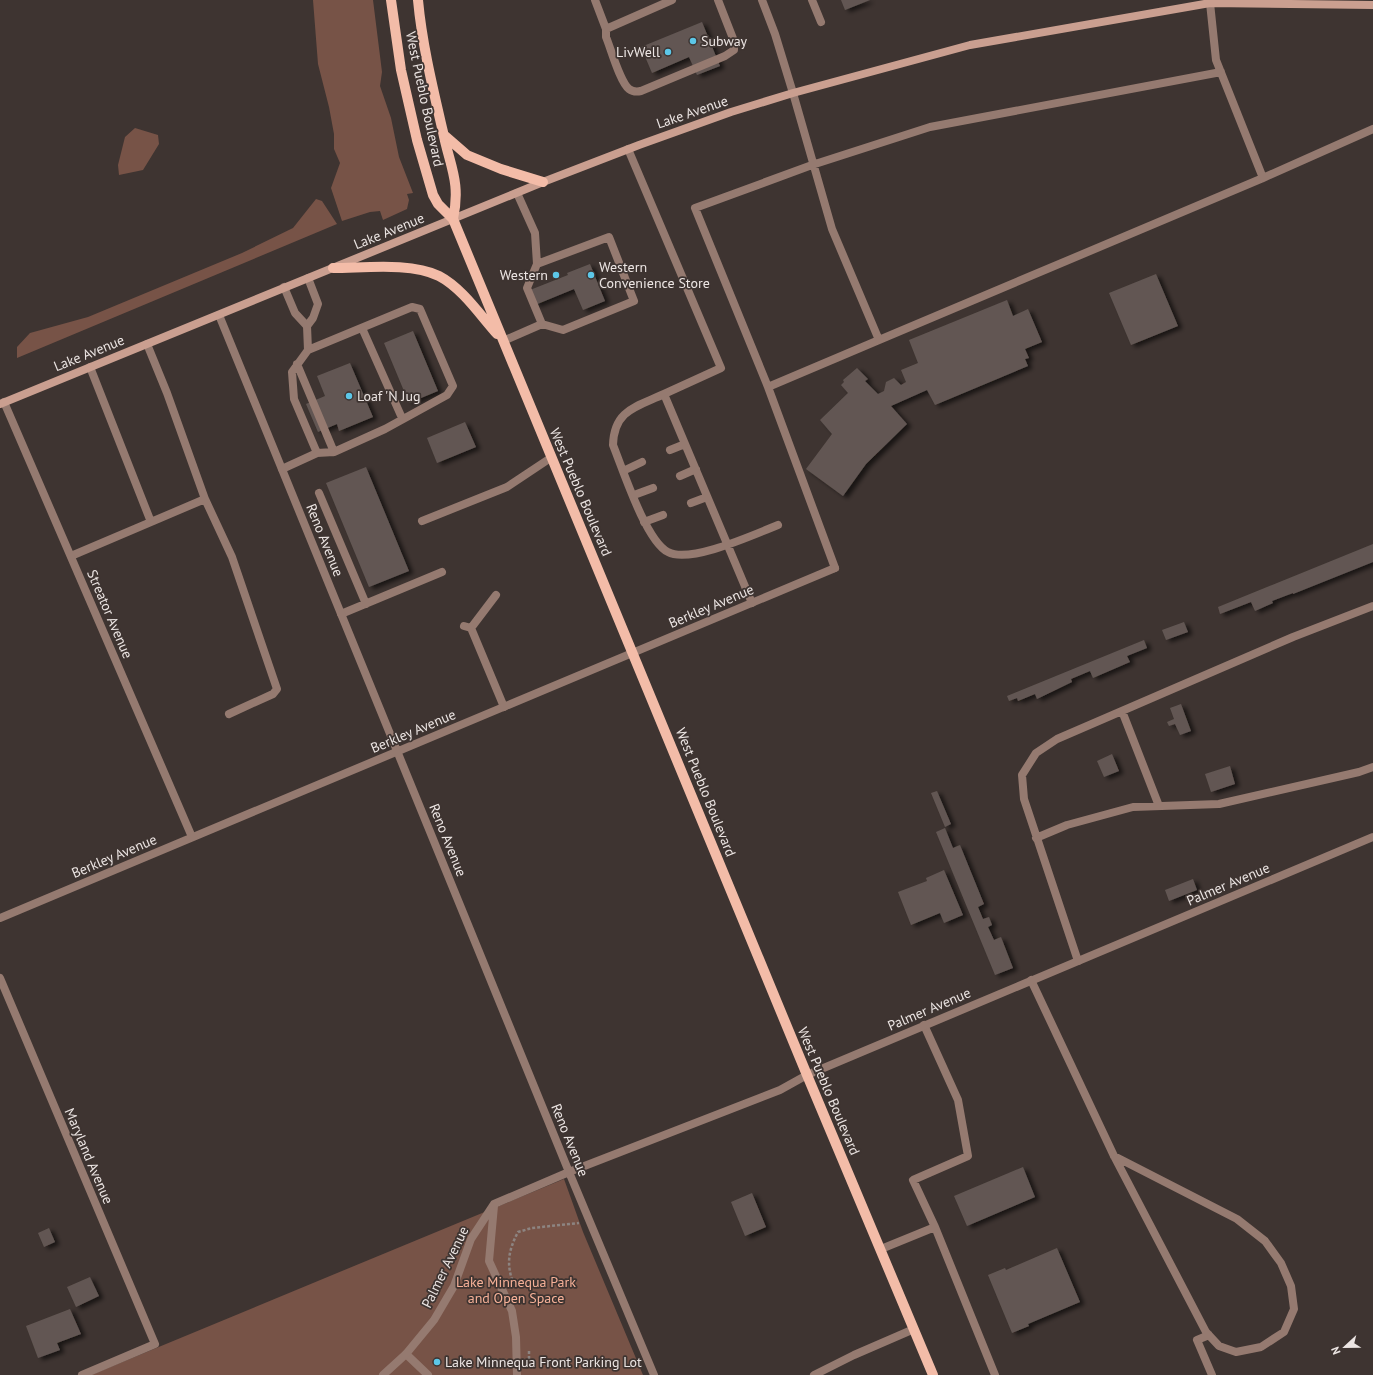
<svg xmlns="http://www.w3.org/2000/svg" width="1373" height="1375" font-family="'PT Sans',sans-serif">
<defs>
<filter id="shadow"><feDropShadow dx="4.5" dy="2.5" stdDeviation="2" flood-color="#0009"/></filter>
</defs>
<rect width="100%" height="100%" fill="#3e3431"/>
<!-- green -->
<path fill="#775347" d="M313,0H373L382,72L380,86L391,118L399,157L413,193L407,194L409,200L407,209L383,220L380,211L370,212L342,221L331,188L340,163L334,149V134L329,107L318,64Z
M135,128L158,135L159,144L143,170L119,175L118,165L125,137Z
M316,199L322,201L337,224L17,358V347L30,333L88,317L242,253L293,228Z
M564,1179L583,1232L643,1375H91Z"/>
<!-- building -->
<path fill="#625753" filter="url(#shadow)" d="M841,0H870L845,10Z
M702,22L720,66L697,75L689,57L652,73L641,47Z
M590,264L605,301L583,310L574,289L535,305L530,290L568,275L567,273Z
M1156,274L1178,326L1131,345L1109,293Z
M1007,300L1013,316L1028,309L1042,342L1025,349L1029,358L1025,359L1028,366L935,405L927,390L891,406L907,424L866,464L843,496L806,469L832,434L820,420L848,393L841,385L844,382L843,380L857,368L868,379L865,381L878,394L884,391L886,382L894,378L901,385L906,382L901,370L918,363L909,340Z
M413,331L438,391L409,403L384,343Z
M350,363L373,417L339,431L337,424L318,432L306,404L325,396L317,376Z
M465,422L476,447L437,463L427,438Z
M366,467L409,571L369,587L326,483Z
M1373,544V562L1293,594V593L1272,601L1273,603L1255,611L1251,602L1220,614L1218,607Z
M1184,622L1188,632L1166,640L1162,630Z
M1144,640L1147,648L1127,656L1130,662L1093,678L1090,671L1071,679L1072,682L1037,699L1035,694L1018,701L1017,698L1009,701L1007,696Z
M1181,704L1191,731L1180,735L1175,724L1169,726L1167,722L1174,719L1170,708Z
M1112,754L1119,771L1104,777L1097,761Z
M1230,766L1235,784L1211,792L1205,774Z
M937,791L951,824L945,827L931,793Z
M945,828L953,848L960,845L984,904L978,907L983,919L989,917L992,925L988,927L994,940L1001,937L1013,968L995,975L936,832Z
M944,870L963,915L944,923L940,913L911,925L898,892L927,881L926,878Z
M1193,879L1197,890L1169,901L1165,890Z
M1023,1167L1035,1197L967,1226L954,1196Z
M752,1193L766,1227L745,1236L731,1202Z
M49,1228L55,1242L44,1247L38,1233Z
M1057,1248L1080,1302L1028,1324L1029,1326L1012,1333L988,1275L1005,1268L1006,1270Z
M90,1277L99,1296L76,1307L67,1287Z
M70,1309L81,1334L57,1343L60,1350L38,1358L26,1326Z"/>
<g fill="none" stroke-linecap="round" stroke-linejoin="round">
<!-- path -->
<path stroke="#8d8481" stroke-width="2.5" stroke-dasharray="3 2" stroke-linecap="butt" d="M514,1285C506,1265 508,1251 518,1232L532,1228L579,1223
M529,1351V1364"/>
<!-- lane -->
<path stroke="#957a70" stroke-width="8" d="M595,0L606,29L672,0
M812,0L821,22
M606,29V37C611,49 620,82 629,89C633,92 637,92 641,91L725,56L734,50V41L718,0
M793,93L832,229L879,340L768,387L835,568
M628,149L721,368L664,394L752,603
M1263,178L1373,129
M537,264L609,237L634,301L563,330L542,324
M284,287L295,313L307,326L313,318L318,304L308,278
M362,328L402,418
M879,340L1263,178L1216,60L1210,3
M503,341L542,324L527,288L537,264L535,233L517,193
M308,350L412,307L420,309L453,386L447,395L385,429L334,452L317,453
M297,364L334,452
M90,367L151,522
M768,387L695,208L812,165L930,127L1221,72
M664,394C636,407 614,410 613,445C623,470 646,541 668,552C690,564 755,534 778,525
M670,450L685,444
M282,469L317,453L294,399L292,372L308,350L307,326
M623,471L642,462
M680,476L696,469
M319,493L366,604
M634,495L653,488
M205,499L232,557L277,689L273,694L229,714
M691,503L707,497
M422,521L507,487L552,457
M644,522L663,515
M71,556L205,499L167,393L147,344
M341,614L442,572
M464,626L471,628L504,707
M471,628L496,595
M1122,711L1159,806
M1036,838L1067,825L1133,807L1219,804L1359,772L1373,767
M1078,961L1024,799L1022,775L1036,753L1057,739L1293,637L1373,606
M1031,980L1106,1139L1114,1156L1206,1332L1219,1346L1236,1352L1261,1347L1284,1332L1294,1309L1291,1286L1281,1263L1265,1241L1237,1219L1114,1156
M935,1227L995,1375
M881,1249L935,1227L913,1180L968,1156L958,1100L924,1025
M1209,1335L1197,1340L1212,1375
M406,1354L428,1375
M814,1375L854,1355L914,1329"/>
<!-- street -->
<path stroke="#957a70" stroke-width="8" d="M762,0L775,34L793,93
M219,315L569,1172L654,1375
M4,402L192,837
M0,918L835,568
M0,978L155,1344L82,1375
M494,1206L489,1261L512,1311L516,1337L517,1375
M383,1375L406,1354L434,1320L454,1286L471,1239L494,1204L569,1172L780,1090L807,1075L1373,837"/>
<!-- secondary -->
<path stroke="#ca9f90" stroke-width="8" d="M0,404L543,182L639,145L731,112L793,93L970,45L1210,3L1373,5"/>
<!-- primary -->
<path stroke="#f3bca8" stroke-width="10" d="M391,0L401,70L417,140L433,195L438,204L453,219L807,1075L933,1375
M418,0C422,44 433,89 443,132C450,167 461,182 453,219
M444,135L467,155L501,169L543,182
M333,268C364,268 411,262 439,276C462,288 480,315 497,334"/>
</g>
<!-- markers -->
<g fill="#5cc7e8" stroke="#3e3431" stroke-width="1.5">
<circle cx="693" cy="41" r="4"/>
<circle cx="668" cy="52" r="4"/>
<circle cx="556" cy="275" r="4"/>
<circle cx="591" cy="275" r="4"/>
<circle cx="349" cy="396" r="4"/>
<circle cx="437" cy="1362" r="4"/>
</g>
<g text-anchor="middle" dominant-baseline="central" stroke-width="3.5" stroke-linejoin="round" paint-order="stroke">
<!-- poi labels -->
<g font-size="14" fill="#ece5e3" stroke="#3e3431" text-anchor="start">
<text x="701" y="41">Subway</text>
<text x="660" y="52" text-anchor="end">LivWell</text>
<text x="599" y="267">Western<tspan x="599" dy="16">Convenience Store</tspan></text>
<text x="548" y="275" text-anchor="end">Western</text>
<text x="357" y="396">Loaf 'N Jug</text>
<text x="445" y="1362">Lake Minnequa Front Parking Lot</text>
</g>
<!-- street labels -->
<g font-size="14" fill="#ece5e3" stroke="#3e3431">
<text transform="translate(425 99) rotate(78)">West Pueblo Boulevard</text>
<text transform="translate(692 112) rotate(-19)">Lake Avenue</text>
<text transform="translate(389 231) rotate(-22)">Lake Avenue</text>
<text transform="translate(89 353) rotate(-22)">Lake Avenue</text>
<text transform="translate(581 492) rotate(67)">West Pueblo Boulevard</text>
<text transform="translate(325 540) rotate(68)">Reno Avenue</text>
<text transform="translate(711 606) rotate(-23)">Berkley Avenue</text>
<text transform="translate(110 614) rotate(67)">Streator Avenue</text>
<text transform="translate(413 731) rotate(-23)">Berkley Avenue</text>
<text transform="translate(706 792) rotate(68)">West Pueblo Boulevard</text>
<text transform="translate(448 840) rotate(68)">Reno Avenue</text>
<text transform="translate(114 856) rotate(-23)">Berkley Avenue</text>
<text transform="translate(1228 884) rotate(-23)">Palmer Avenue</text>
<text transform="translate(929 1009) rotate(-23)">Palmer Avenue</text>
<text transform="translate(829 1091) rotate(67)">West Pueblo Boulevard</text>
<text transform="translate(570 1140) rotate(68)">Reno Avenue</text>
<text transform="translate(89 1156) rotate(67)">Maryland Avenue</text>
<text transform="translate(445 1267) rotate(-64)">Palmer Avenue</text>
</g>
<!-- park labels -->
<g font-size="14" fill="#f7b198" stroke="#3e3431">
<text x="516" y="1282">Lake Minnequa Park<tspan x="516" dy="16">and Open Space</tspan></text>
</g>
</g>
<!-- north arrow -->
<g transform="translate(1345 1347) rotate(248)" stroke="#3e3431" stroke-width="3" paint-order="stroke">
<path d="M0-3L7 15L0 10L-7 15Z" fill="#ece5e3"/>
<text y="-6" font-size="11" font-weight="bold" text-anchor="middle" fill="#ece5e3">N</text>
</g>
</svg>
